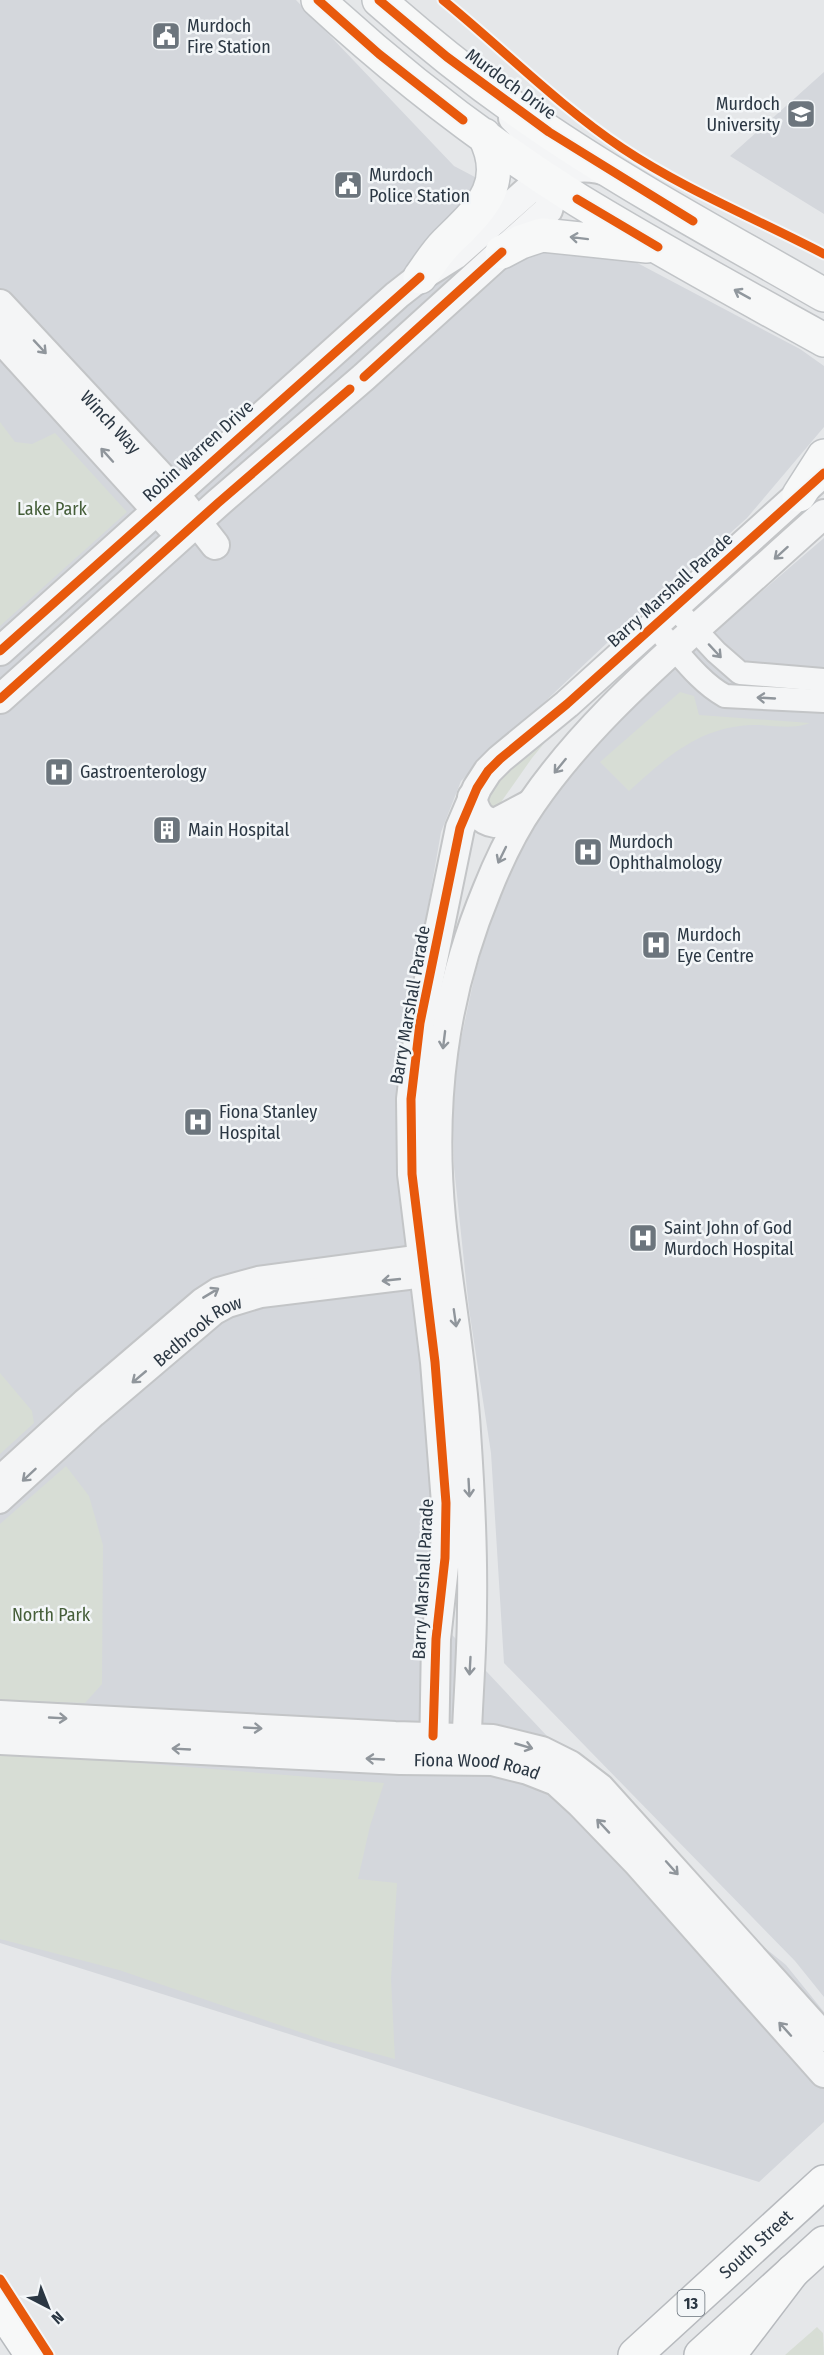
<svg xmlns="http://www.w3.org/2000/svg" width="824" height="2355" font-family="'Fira Sans Condensed',sans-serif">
<rect width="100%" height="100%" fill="#e5e7e9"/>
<!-- built -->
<path fill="#d4d7dc" d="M0,0H296L454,166L800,349L824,366V427L747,518L608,642L461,781L441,832L397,1085L396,1160L434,1489L440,1622L687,1885L786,1965L824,2012V2122L759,2182L0,1943Z
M824,72V214L730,156Z
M824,538V1997L795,1961L504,1663L491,1453L469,1309L454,1167L452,1081L475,974L498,892L533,818L638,698Z"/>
<!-- green -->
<path fill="#d7ddd5" d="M0,422L15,442L32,444L55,433L127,512L0,626Z
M680,692L694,696L699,715L810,723C792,730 773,725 754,725C700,726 667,757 629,791L600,762Z
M556,729L532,758L499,805L493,810L483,798L492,783Z
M0,1373L32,1411L34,1423L0,1454Z
M66,1466L89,1496L103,1545L102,1684L85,1703L0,1700V1524Z
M27,1754L384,1783L370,1826L358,1879L397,1883L391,1979L395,2059L323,2040L119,1970L0,1939V1756Z
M817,2327L823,2333L824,2355H785Z"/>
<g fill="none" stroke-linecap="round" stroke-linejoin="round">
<!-- minor casing -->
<g stroke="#c3c5c7" stroke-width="26">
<g id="minor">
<path d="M675,608L716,652L740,673L824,680"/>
<path d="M664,637C682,657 701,683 725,696L824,701"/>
<path d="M0,1477L83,1401L201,1300L218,1289L258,1278L438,1254"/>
<path id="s1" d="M0,1502L95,1415L215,1313L228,1306L261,1296L441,1274"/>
</g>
</g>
<!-- tertiary casing -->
<g stroke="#c3c5c7" stroke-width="32">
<g id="tertiary">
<path id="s2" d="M0,304L165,481L215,545"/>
<path d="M0,338L170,525"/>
<path d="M0,651L397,295L420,277L455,255L542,178C565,168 587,163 611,173"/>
<path d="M0,699L218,503L364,377L548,210C563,168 540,146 513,118"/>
<path d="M472,797C475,811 480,821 495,823L529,805"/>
<path d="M0,1715L395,1736L493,1739L542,1751L570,1765L600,1788L824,2037"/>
<path id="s3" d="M0,1740L400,1760L492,1761L528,1770L556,1781L581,1804L637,1862L824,2073"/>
<path d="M434,1760L436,1639L445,1558L446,1503L435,1362L412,1174L411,1099L420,1023L460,828L477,788L488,771L500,759L567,704L815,480"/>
<path d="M466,1760C467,1709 472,1658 472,1607C473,1549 470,1490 466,1432C462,1360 448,1290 441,1218C430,1103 443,996 487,890C499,860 513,830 532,803C578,736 639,680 699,626C741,589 782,551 824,514"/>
</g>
</g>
<!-- primary casing -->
<g stroke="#c1c4c7" stroke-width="36">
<path id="primary" d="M318,0C398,74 486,142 578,200C658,249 741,294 824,340
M379,0C432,47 489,92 549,132C637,191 732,242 824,295
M502,252L521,242L542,235L647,246
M420,277C428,266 436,253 446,243C479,210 510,185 484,135
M799,495L824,456"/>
</g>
<!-- trunk casing -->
<g stroke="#b7babe" stroke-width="36">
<g id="trunk">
<path id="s4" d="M635,2355L824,2182"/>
<path d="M701,2355L824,2243"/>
</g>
</g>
<!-- motorway casing -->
<g stroke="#b7babe" stroke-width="36">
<path id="motorway" d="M0,2307L32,2355
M729,2355L793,2271"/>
</g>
<!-- minor -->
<use href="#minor" stroke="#f4f5f6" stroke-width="22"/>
<!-- tertiary -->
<use href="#tertiary" stroke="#f4f5f6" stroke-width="28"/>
<!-- primary -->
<use href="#primary" stroke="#f7f8f8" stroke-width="33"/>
<!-- trunk -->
<use href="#trunk" stroke="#f7f8f8" stroke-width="33"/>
<!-- motorway -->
<use href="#motorway" stroke="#f7f8f8" stroke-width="33"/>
<!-- cycleway casing -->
<g stroke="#f3f6f8" stroke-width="13">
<path id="cycleway" d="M318,0L379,54L463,120
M379,0L447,57L549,132L693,221
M443,0C503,49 558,105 622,148C685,190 757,219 824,254
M577,199L658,247
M364,377L502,252
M0,651L420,277
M0,699L218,503L350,389
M433,1736L436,1639L445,1558L446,1503L435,1362L412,1174L411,1099L420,1023L460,828L477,788L488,771L500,759L567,704L824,473
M0,2279L49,2355"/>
</g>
<!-- cycleway -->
<use href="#cycleway" stroke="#e8590c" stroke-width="9"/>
</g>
<!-- one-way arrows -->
<defs><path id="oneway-shaft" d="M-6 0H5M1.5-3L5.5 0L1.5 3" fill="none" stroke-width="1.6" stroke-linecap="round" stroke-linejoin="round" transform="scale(1.5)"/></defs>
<g stroke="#91989e">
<use href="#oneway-shaft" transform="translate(579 238) rotate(-173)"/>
<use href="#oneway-shaft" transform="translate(742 294) rotate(-151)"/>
</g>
<g stroke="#90969c">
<use href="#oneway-shaft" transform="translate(40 347) rotate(47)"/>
<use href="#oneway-shaft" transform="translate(107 455) rotate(-132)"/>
<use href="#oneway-shaft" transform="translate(781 553) rotate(138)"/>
<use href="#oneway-shaft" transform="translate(715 651) rotate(47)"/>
<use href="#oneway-shaft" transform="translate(766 698) rotate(-177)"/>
<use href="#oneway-shaft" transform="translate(560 766) rotate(129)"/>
<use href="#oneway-shaft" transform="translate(502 855) rotate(116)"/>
<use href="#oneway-shaft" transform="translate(444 1040) rotate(97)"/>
<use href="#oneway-shaft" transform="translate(391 1280) rotate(174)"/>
<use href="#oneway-shaft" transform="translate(211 1293) rotate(-31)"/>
<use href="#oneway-shaft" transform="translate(455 1318) rotate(82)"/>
<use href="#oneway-shaft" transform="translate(139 1377) rotate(140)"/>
<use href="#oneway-shaft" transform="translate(29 1475) rotate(137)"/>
<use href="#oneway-shaft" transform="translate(469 1488) rotate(87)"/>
<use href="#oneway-shaft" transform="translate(470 1666) rotate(93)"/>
<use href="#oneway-shaft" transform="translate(58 1718) rotate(3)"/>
<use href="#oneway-shaft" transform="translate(253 1728) rotate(3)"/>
<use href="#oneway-shaft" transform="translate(524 1746) rotate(16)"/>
<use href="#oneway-shaft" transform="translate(181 1749) rotate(-177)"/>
<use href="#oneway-shaft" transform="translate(375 1759) rotate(-177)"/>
<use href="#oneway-shaft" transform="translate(603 1826) rotate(-133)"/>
<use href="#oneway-shaft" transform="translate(672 1868) rotate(48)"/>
<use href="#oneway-shaft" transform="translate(785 2029) rotate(-132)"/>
</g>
<!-- icons -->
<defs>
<g id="civic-square" transform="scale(1.5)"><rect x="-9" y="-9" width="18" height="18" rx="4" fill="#6c757d" stroke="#f3f6f8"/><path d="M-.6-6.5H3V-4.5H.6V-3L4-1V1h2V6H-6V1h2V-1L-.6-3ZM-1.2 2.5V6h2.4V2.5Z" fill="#fff"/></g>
<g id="university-square" transform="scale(1.5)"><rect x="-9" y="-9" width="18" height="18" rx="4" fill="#6c757d" stroke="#f3f6f8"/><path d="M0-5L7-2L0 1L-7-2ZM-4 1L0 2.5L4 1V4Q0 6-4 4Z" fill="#fff"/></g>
<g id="hospital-square" transform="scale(1.5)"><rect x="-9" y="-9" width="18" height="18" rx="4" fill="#6c757d" stroke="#f3f6f8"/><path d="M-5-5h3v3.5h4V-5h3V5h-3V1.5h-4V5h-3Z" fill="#fff"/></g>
<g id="building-square" transform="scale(1.5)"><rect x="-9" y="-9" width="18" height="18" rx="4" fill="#6c757d" stroke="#f3f6f8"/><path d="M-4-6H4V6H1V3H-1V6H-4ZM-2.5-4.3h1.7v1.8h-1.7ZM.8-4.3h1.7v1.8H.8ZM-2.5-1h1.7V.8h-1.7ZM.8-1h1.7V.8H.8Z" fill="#fff"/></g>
</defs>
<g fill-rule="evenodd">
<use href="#civic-square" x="166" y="36"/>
<use href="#university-square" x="801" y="114"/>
<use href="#civic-square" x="348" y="185"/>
<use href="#hospital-square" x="59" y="772"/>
<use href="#building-square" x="167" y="830"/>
<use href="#hospital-square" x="588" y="852"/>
<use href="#hospital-square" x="656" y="945"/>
<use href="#hospital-square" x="198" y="1122"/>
<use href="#hospital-square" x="643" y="1238"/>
</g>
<g text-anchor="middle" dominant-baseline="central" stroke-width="5" stroke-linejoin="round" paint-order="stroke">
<!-- shield labels -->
<rect fill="#f3f6f8" stroke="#677079" stroke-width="1.5" x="677.5" y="2290" width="27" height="26" rx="4.5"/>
<g font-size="16" font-weight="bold" fill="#2b3743">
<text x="691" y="2303">13</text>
</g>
<!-- poi labels -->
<g font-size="18" fill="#2b3743" stroke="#f3f6f8" text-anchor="start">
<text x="187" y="26">Murdoch<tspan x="187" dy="21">Fire Station</tspan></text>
<text x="780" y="104" text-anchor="end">Murdoch<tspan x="780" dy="21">University</tspan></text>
<text x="369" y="175">Murdoch<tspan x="369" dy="21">Police Station</tspan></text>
<text x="80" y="772">Gastroenterology</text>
<text x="188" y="830">Main Hospital</text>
<text x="609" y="842">Murdoch<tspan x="609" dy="21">Ophthalmology</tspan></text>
<text x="677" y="935">Murdoch<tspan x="677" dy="21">Eye Centre</tspan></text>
<text x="219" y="1112">Fiona Stanley<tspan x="219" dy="21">Hospital</tspan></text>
<text x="664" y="1228">Saint John of God<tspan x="664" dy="21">Murdoch Hospital</tspan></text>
</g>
<!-- street labels -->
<g font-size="18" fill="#2b3743" stroke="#f3f6f8">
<text transform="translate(511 84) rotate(36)">Murdoch Drive</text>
<text stroke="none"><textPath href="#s2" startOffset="162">Winch Way</textPath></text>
<text transform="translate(198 451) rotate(-42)">Robin Warren Drive</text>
<text transform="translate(670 590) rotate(-42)">Barry Marshall Parade</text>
<text transform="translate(410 1005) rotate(-80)">Barry Marshall Parade</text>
<text stroke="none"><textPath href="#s1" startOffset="262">Bedbrook Row</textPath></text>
<text transform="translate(423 1579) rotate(-87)">Barry Marshall Parade</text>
<text stroke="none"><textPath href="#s3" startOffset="478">Fiona Wood Road</textPath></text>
<text stroke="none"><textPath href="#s4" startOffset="164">South Street</textPath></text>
</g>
<!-- park labels -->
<g font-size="18" fill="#455e39" stroke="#f3f6f8">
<text x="52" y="509">Lake Park</text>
<text x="51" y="1615">North Park</text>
</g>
</g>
<!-- north arrow -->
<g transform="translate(48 2307) rotate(138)" stroke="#f3f6f8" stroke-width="4.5" paint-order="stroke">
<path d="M0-4.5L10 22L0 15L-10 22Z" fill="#2b3743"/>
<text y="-9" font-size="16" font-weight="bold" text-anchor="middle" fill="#2b3743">N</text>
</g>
</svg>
